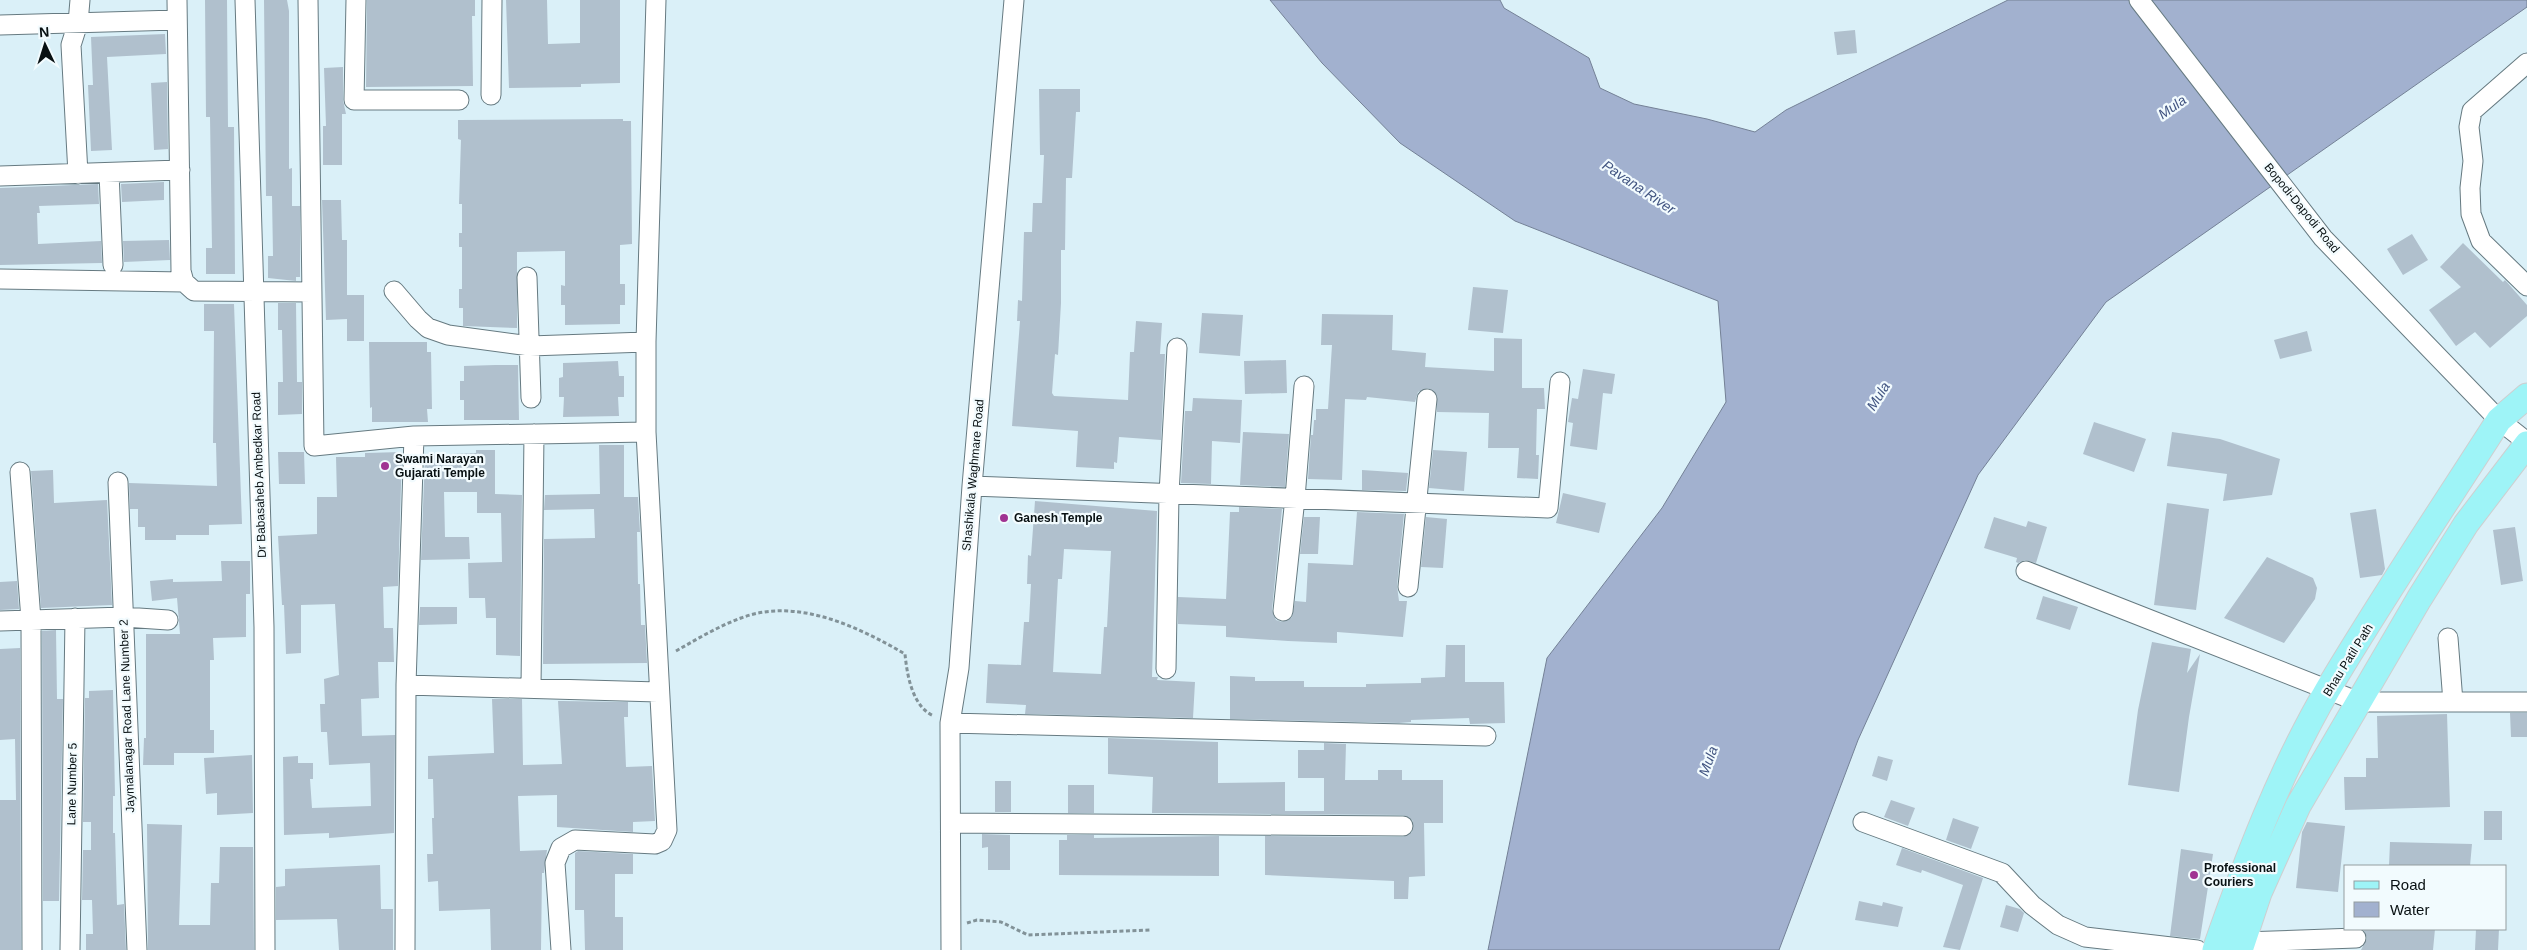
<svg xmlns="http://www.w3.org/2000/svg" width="2527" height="950" font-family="Helvetica,sans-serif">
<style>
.water{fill:#a2b1cf;stroke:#748196}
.building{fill:#b0c0cd;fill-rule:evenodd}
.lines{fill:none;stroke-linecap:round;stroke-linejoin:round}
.minor-casing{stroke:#667a81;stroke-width:21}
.major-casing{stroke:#cecfd0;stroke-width:27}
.path{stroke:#829298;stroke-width:3;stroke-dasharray:4 2.5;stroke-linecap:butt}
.minor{stroke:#fff;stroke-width:19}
.major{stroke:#9ef4f7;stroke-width:25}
.poi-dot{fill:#a03392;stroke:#f2fbfe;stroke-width:2}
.labels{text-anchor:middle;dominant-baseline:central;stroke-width:4.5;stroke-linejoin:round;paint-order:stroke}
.street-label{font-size:12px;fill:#081012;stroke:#f2fbfe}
.poi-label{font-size:12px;font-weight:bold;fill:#081012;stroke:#f2fbfe;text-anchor:start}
.water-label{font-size:14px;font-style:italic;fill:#415481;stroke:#f2fbfe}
</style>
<rect width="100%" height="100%" fill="#daf0f8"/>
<path class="water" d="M1270,0h230l4,8 85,50 11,30 34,16 73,15 48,13 31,-22 222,-110h519v7l-421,295 -128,173 -120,265 -79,210h-291l59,-292 115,-150 64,-106 -8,-101 -203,-80 -115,-78 -78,-80z"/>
<path class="building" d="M205,0h22l1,127h6l1,147h-29v-26h6l-2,-131h-4z
M264,0h23l2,11v158l3,-1v38h8v71h-4v4l-28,-3v-22h5l-1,-60h-6z
M367,0h108v16h-3l1,70 -107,1z
M506,0h41l1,44 32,-1v-43h40v83l-39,1v3l-72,1z
M1855,30l2,23 -20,2 -3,-23z
M165,34l1,20 -59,3 5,93 -21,1 -3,-66h5l-2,-48z
M343,67v33l3,14h-4v51h-19v-39h3l-2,-58z
M167,82l1,67 -14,1 -3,-67z
M1039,89h41v23h-4l-4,66h-6l-1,72h-4v53l-3,52 -3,-1 -3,39 2,3 74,4 2,-48h4l2,-31 26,2 -2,31h5l-4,86 -42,-3 -2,26 -3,-1v7l-38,-2 2,-36 -66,-5 8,-105h-3l1,-21 4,1 2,-69h8l1,-29h9l2,-48h-4z
M623,119v2h8l1,123 -12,1v39h5v21h-5v19l-55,1v-20h-4v-20l4,1v-35l-48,1v76l-54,-2v-18h-4v-19h3v-42h-3v-14h3v-29h-3l2,-64 -3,-1v-19z
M164,182v18l-42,2 -1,-18z
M98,184l1,20 -60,2 1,7h-3l1,31 63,-3 1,22 -102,2v-77z
M322,200h19l1,40h5v55h17v46h-17v-22l-21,1z
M2412,234l16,26 -25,15 -16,-26z
M169,240l1,20 -46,2 -1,-21z
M2463,243l40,39 2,-2 22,25v11l-37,32 -15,-16 -19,14 -27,-36 32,-23 -21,-20z
M1473,287l35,3 -5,43 -35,-3z
M278,303h18l1,79h5v32l-24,1v-33h5l-1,-52h-4z
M204,304h30l8,220 -33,1v10h-33v5h-31v-13h-7v-18h-8l-1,-26 88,3 -1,-43h-3l1,-112h-10z
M1202,313l41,2 -3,41 -41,-3z
M1322,314l71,1 -1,35 34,3 -1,14 69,4v-33l28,1v49h22l1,21h-8l-1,46h3l-1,24 -21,-1 2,-30h-31l1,-35 -52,-1v-17l-9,-7 -10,4 -3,10 -48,-5 -1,3 -21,-1 -3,81 -34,-1 3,-44h2l1,-15h2v-11h12l4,-64h-11z
M2307,331l5,20 -32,8 -6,-19z
M369,342h58v10h4l1,57h-5l1,13h-56v-15l-2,1z
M1286,360l1,33 -42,1 -1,-33z
M618,361l1,15h5v21h-6l1,19 -56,1 1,-20h-5v-19l4,-1v-14z
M495,365h23l1,55h-55v-20h-4v-19h4v-15z
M1583,369l32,5 -3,20 -9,-1 -6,57 -27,-4 3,-23 -5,-1 4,-24 6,1z
M1193,398l49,2 -2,43 -28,-2 -1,43 -30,-1 4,-72h7z
M2094,422l52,17 -12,33 -51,-18z
M1243,432l46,2 -4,53 -45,-2z
M2172,432l48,7 60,20 -8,36 -49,6 4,-27 -60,-8z
M599,445h25v52h14l2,35h-3l1,52h2l1,41h4l2,38 -104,1 1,-125 51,-1 -1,-29 -50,1 1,-15 55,-1z
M476,450h19v44l27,1 -2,161 -24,-1v-37h-10l-1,-20h-16l-1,-35 34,-1 -1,-49h-24v-21h-33l1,45h24l1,22 -49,1 4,-105 51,-2z
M1433,450l34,2 -3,39 -35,-3z
M278,452h26l1,32h-26z
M402,452l-4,134 -15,1 1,41h9l1,34h-16l1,36 -18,1 1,37 33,-1 -1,98 -65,5v-5l-45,2 -1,-78 15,-1v7h15v16h-3l2,29 59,-2 -1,-43 -41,2 -2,-33h-6l-1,-28h5l-1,-25 15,-4 -4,-71 -34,1v48l-15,1 -2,-49h-2l-4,-69 39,-2v-37h20l-1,-40h29v-4z
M53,470l1,33 53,-3 5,105 -71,3 -10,-137z
M1362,470l46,3 -2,18 -44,-1z
M1563,493l43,10 -7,30 -43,-10z
M1035,501l122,10 -5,166h6l-1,3 38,2 -2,36 -168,-4 1,-9 -40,-2 2,-39 33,1 3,-43h5l2,-38h-4l1,-29 3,1zM1064,549l47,2 -4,76h-3l-3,47 -48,-2 5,-93h4z
M2167,503l42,6 -13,101 -42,-5z
M1239,507l43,2 -10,101 4,10 6,2 10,-5 3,-16 11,1 2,-39 45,2 4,-53 47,2 -7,72 2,15h8l-4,36 -66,-5v11l-49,-2 -62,-4v-11l-48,-2v-27l48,2 4,-87h9z
M2376,509l9,60 -3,6 -22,3 -10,-65z
M1304,517h16l-2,37h-18z
M1426,517l21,2 -4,49 -22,-1z
M1994,517l32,10 2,-6 19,6 -11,36 -11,-3 -7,3 -2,-1 1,-4 -33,-10z
M2515,527l8,54 -22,4 -8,-55z
M2267,557l46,21 4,10 -2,11 -31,44 -60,-25z
M221,561h29v33h-4v43l-33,1 1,22h-4v70h4v23h-40v12h-31l1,-27h2v-104h34l-3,-36 -25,3 -2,-20 23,-2v3l49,-1z
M17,581l2,28 -19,1v-28z
M2043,596l35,11 -8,23 -34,-11z
M420,607h37v17l-38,1z
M56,630l1,69h6l-4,202h-16l-1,-270z
M2152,642l39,7 -4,24 13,-19 -11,63 -10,75 -51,-7 10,-75z
M1446,645h19v37h39l1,41 -35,1 -1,-6 -58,2v2l-12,1 -169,-4v-43l25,1v4h49v6h62v-3l55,-1v-5l24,-1z
M20,648l1,302h-21v-150h16l-1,-61 -15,1v-91z
M113,690l2,106h-2v37h2l2,72 7,-1 2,46h-40v-16h7l-1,-34h-10l1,-50h8v-28h-8l2,-124h4v-7z
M492,699h30l1,66 39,-1 -4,-63h5l65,1v15h-4l2,50 26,-1 3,55 -22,1v10l-76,-5v-32l-39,1 2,55 27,-1 -3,23h-2l-1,77h-50l-1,-41 -51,2 -1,-30 -10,1 -1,-28h6l-1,-36h2l-1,-39h-5v-23l66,-3z
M2510,713h17v24h-16z
M2447,714l3,93 -105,3 -1,-33h22v-19h12l-1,-42z
M1108,738l110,4v41l67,-1v29h39v-33h-26v-28h26v-7l22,1 -1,36h33v-10h24v10h41v43h-19l1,53 -16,1 -1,22h-14v-18l-129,-6v-39l138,1 9,-5 1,-11 -10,-6 -251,-2 1,-36 -45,-3z
M252,755l1,58 -36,2v-22l-11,1 -2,-36z
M1878,756l15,4 -6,21 -15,-5z
M995,781h16v31h-16z
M1068,785h26v28h-26z
M1891,800l24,8 -7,18 -24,-9z
M2484,811h18v29h-18z
M1953,818l26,9 -8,22 -25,-9z
M2307,822l38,4 -7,66 -42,-4 6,-56z
M147,824l35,1 -3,100h31l1,-42h8l1,-36h33l1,103h-106z
M982,834l28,1v35h-22v-23l-6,1z
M1067,835h27v3l125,-2v40l-160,-1v-35h8z
M2390,842l82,2 -2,22h-81z
M1902,848l81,30 -23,72 -17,-3 20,-62 -41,-15 -1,3 -25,-8z
M2181,849l32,5 -13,85 -30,-3z
M578,851l55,3v20h-18v43h8v33h-38l-1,-40h-9v-57z
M380,865l1,44h12v41h-54l-2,-31 -61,1v-33l9,-1v-17z
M1859,901l23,5 1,-4 20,5 -5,20 -43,-7z
M2006,905l14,4 4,4 -6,19 -18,-5z
M2363,929h72l-2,21h-72l6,-12z
M2476,929h23l-1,21h-23z"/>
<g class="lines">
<defs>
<path id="minor" d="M177,0l4,271 3,11 10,9 118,1
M245,0l19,627 1,323
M308,0l6,446 100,-10 232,-4
M356,0l-2,100h105
M2139,0l184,238 176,182 28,22
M0,25l177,-5
M2527,63l-55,48 -3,16 4,34 -3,27 1,26 10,27 46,45
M491,95l1,-95
M109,173l4,92
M78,174l-7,-129 7,-22 2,-23
M0,176l180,-6
M527,277l4,121
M0,279l184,3
M394,291l24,28 10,9 20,7 82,11 116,-4
M20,472l11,148 1,330
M118,482l19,468
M972,486l576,22 12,-126
M2026,571l333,131h168
M1408,587l19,-188
M1283,611l12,-113 9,-112
M0,621l124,-4 44,3
M2448,638l5,64
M1166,669l3,-175 8,-146
M406,685l252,7
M531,687l3,-253
M950,723l536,13
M1863,822l139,51 30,32 26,20 27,12 112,13
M951,823l452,3
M2243,942l113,-4
M70,950l5,-332
M405,950l1,-265 8,-249
M561,950l-6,-87 6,-15 14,-8 80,4 7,-3 5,-11 -21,-398v-90l10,-342
M951,950l-1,-227 9,-55 13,-182 42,-486"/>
<path id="major" d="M2215,950c31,-89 65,-179 113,-261 54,-91 114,-180 171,-269l28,-24
M2240,950l19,-57 39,-87 121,-207 47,-75 61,-80"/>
</defs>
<use href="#minor" class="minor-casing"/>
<use href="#major" class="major-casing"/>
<path class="path" d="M676,651c21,-12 43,-25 65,-33 55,-21 116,8 164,36 2,20 7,53 29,62
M967,923l10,-3 24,2 27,13 122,-5"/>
<use href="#minor" class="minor"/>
<use href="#major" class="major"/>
</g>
<g class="poi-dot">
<circle cx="385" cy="466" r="5"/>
<circle cx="1004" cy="518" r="5"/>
<circle cx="2194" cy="875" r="5"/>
</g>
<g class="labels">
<g class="street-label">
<text transform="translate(2302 208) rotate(51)">Bopodi-Dapodi Road</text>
<text transform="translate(259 475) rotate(-92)">Dr Babasaheb Ambedkar Road</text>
<text transform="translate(973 475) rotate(-85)">Shashikala Waghmare Road</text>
<text transform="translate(2348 660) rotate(-58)">Bhau Patil Path</text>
<text transform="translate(127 716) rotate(-92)">Jaymalanagar Road Lane Number 2</text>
<text transform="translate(72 784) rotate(-89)">Lane Number 5</text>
</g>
<g class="poi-label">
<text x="395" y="459">Swami Narayan<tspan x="395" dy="14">Gujarati Temple</tspan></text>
<text x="1014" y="518">Ganesh Temple</text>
<text x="2204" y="868">Professional<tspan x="2204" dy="14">Couriers</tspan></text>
</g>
<g class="water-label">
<text transform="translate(2172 107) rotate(-35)">Mula</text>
<text transform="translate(1639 187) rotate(34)">Pavana River</text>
<text transform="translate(1878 396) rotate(-58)">Mula</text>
<text transform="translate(1708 761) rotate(-70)">Mula</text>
</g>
</g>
<rect x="2344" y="865" width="162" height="65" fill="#f2fbfe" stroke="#949da0"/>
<rect x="2354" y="881" width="25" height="8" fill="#9ef4f7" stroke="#949da0"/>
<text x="2390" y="890" font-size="15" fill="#081012">Road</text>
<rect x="2354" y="902" width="25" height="15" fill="#a2b1cf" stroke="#949da0"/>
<text x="2390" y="915" font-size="15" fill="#081012">Water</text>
<g transform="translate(45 45) rotate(356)" stroke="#f2fbfe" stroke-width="4" paint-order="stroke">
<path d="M0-4L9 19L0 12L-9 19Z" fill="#081012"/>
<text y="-8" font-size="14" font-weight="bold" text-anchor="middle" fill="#081012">N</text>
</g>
</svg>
